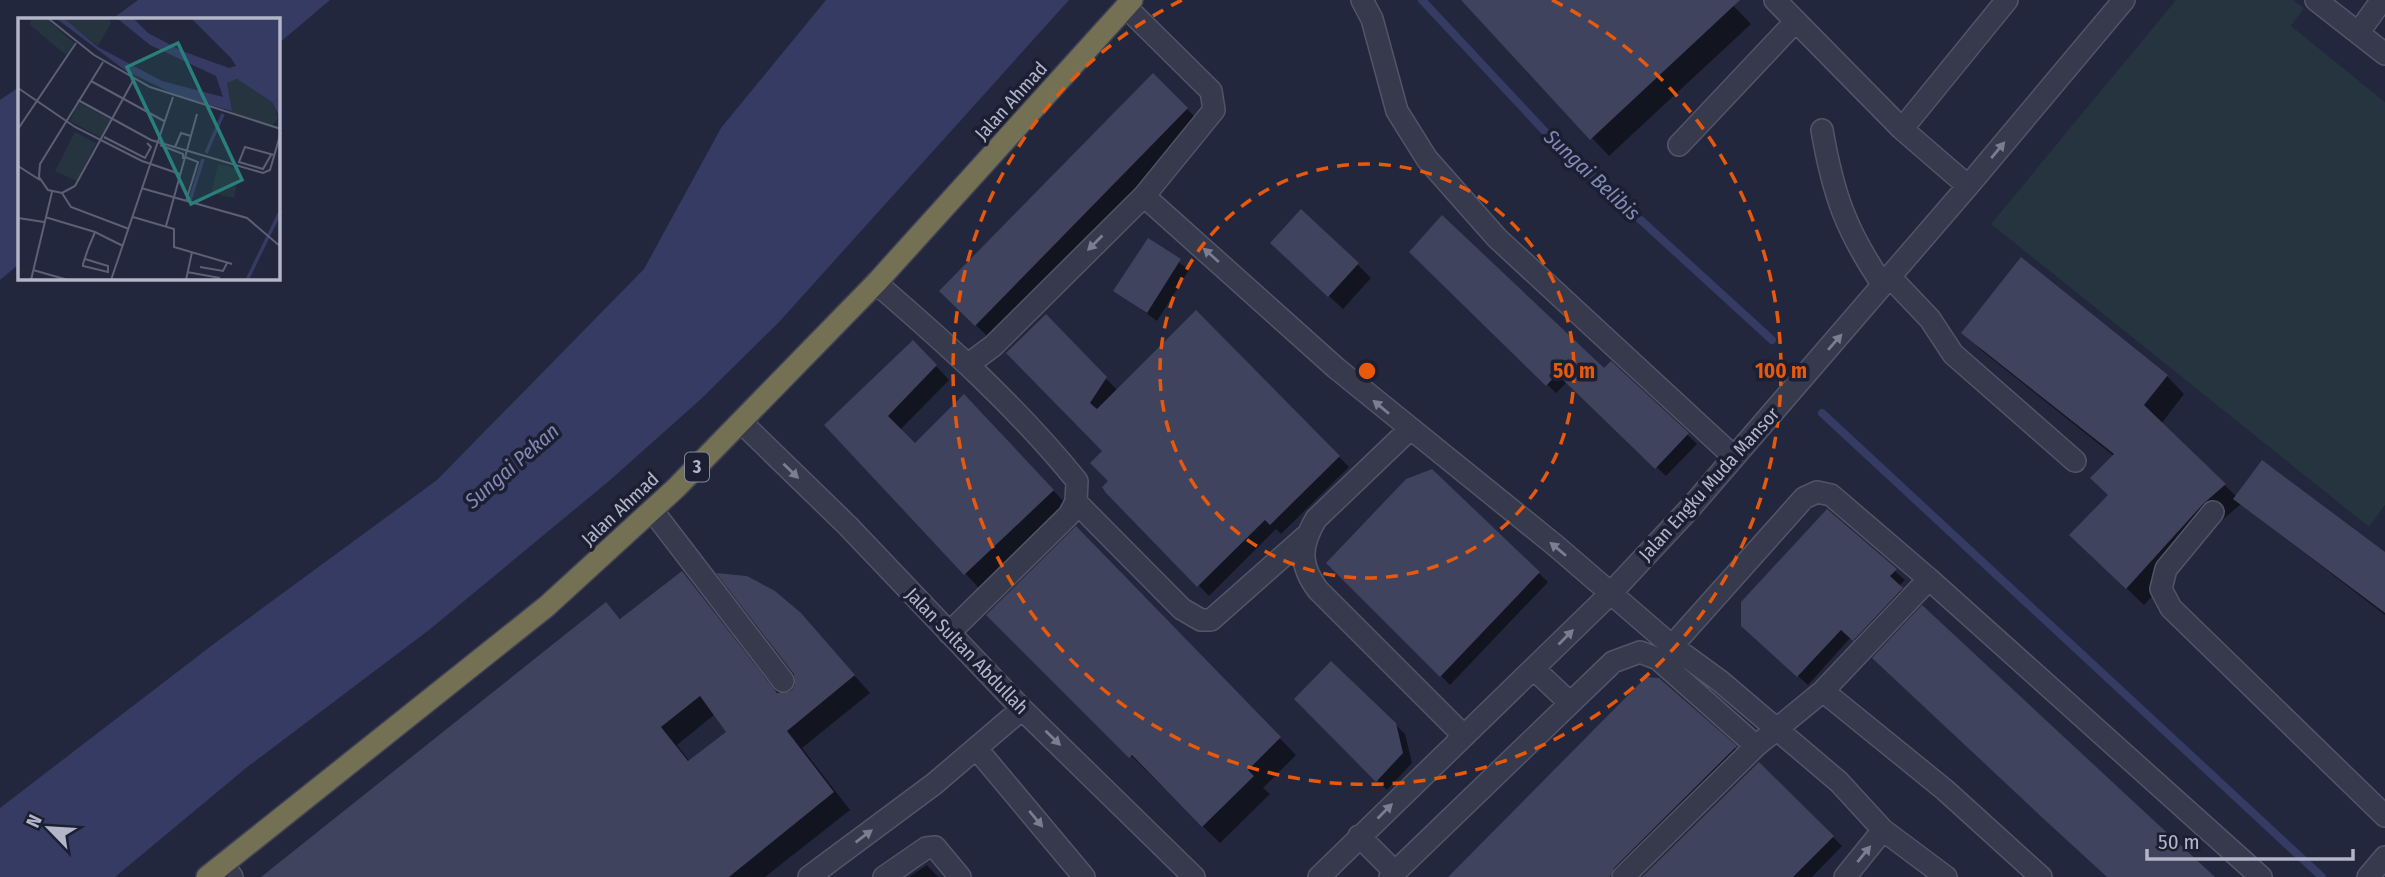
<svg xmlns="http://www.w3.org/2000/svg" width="2385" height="877" font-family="'Fira Sans Condensed',sans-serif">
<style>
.green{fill:#25343e}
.water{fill:#353b62}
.shadow{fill:#0007;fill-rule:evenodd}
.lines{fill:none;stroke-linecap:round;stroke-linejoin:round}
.stream{stroke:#353b62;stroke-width:8}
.building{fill:#3f435d;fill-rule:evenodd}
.minor-casing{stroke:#525568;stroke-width:24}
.highway-casing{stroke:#3f4255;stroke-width:24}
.minor{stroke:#373a4d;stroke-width:21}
.highway{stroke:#737054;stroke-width:21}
.oneway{fill:#7b7e91}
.ring{fill:none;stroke:#e8590c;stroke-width:3.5;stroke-dasharray:12 9}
.labels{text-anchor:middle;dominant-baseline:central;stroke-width:7;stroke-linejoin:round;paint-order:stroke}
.shield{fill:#1c1f32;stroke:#86889c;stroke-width:2}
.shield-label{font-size:18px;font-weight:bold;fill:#b3b5c9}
.street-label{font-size:19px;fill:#b3b5c9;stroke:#1c1f32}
.water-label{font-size:21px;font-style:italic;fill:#8189b5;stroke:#1c1f32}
.inset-river{fill:none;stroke:#353b62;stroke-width:3.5}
.inset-road{fill:none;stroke:#5d6075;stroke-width:2}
.view{fill:#287f7c;fill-opacity:0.15;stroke:#287f7c;stroke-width:3.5}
.inset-edge{fill:none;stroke:#b3b5c9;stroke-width:3.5}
.centre{fill:#e8590c;stroke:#1c1f32;stroke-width:3.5}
.ring-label{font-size:21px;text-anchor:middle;font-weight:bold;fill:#e8590c;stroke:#1c1f32;stroke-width:7;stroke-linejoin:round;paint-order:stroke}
</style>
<rect width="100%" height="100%" fill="#23273d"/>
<path class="green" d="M2176,0h117l11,8 -13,18 94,76v403l-16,22 -378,-303z"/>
<path class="water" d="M138,0h192l-52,44v-25h-166z
M826,0h243l-289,321 -79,78 -92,82 -180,149 -183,138 -131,109h-115v-69l215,-165 222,-163 207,-211 77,-141z
M19,87v177l-19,16v-180z"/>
<path class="shadow" d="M1463,0h265l23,24 -142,132z
M1153,75l52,52 -211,216 -52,-52z
M1149,240l40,30 -32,51 -41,-30z
M1411,252l193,118 7,-7 86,81 -31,32 -99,-94 -11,11z
M1286,257l72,8 13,13 -28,31z
M1196,313l153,154 -68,67 -5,-5 -67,67 -102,-104 4,-11 -7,-30 -58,-134 72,74z
M1964,332l203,44 17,18 -23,30 76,73 148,58v60l-144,-111 -20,17 -77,84 -54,-52 20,-58 4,-39 -133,-106z
M927,356l22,24 -49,50 15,15 63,-35 89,95 -88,83 -153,-163z
M1431,471l117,111 -98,103 -121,-122z
M1827,512l78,68 -6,6 12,12 -48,50 -12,-11 -43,48 -56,-50z
M1076,529l220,226 -33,33 7,6 -50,49 -232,-228z
M682,574l98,120 12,-1 25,-60 53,60 -68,55 48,62 -85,67h-501l342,-273 16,16zM715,714l14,18 -39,30 -13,-17z
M1331,663l74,71 7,29 -25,27 -90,-91z
M1659,679l86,78 -128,120h-165z
M1759,764l83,82 -30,31h-168z
M927,865l11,12h-29z"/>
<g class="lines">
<path class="stream" d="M1422,0l129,138 221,202
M1822,413l500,464"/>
</g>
<path class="building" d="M1461,0h279l-150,140z
M1153,73l35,35 -213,218 -36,-35z
M1301,209l58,54 -31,34 -58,-54z
M1442,215l162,153 7,-7 78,72 -34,36 -98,-95 -11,12 -137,-134z
M1148,238l33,21 -34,54 -34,-22z
M2021,257l147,118 -24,30 82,79 -23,20 -77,85 -57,-54 39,-40 -18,-17 24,-24 -153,-121z
M1196,310l144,146 -70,69 -5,-5 -68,67 -91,-94 -4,-6 6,-6 -18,-18 12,-12 -96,-98 40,-39 61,63 -17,26 7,6z
M913,340l24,25 -49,51 27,27 49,-49 90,96 -90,85 -140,-150z
M2262,460l123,92v61l-152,-114z
M1432,469l108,103 -100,105 -114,-114 80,-84z
M1827,509l70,60 -7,7 13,12 -50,53 -12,-11 -44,47 -56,-51v-24z
M1076,526l205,211 -33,33 6,6 -52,51 -70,-72 -3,3 -143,-143z
M682,571l95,122 14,-2 4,-6 -1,-11 -78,-101 31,3 28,15 26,22 54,62 -68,56 47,61 -105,85h-468l345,-275 14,17zM700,696l26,36 -38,29 -27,-34z
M1922,605l213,198 80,74h-108l-60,-55 -175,-164z
M1331,661l65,62 7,30 -27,29 -82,-83z
M1646,677l13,1 78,68 -123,122 -4,9h-162z
M1759,762l75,74 -41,41h-151z"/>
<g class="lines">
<defs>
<path id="minor" d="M1362,0l10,19 25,92 30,48 70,79 237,219
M1775,0l127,129 66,57
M2316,0l69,54
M2358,33l24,-33
M1902,129l105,-129
M1822,130c11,64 24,101 61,155
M1679,145l116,-123
M1144,196l192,172 220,178 116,100 48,35 119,101 44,48 63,47
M1890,277l40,42 23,35 122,107
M876,283c72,62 141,124 201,198l-1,21 -7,13 -120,118
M970,363l23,-17 151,-150 70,-86 -3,-19 -85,-84
M742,423l106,103 174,183 172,168
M1409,430l-93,89c-16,27 -17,46 2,71l144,144
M1076,502l106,107 19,11h10l95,-84
M652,510l131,171
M2213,512l-47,57 -5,20 10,19 214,208
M1672,646l132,-148 13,-6 14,3 98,84 332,298
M1534,669l36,34
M1823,691l106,-112
M976,748l108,129
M1359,836l36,36
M223,865l9,12
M809,877l125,-93 88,-75
M884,877l42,-29 9,-1 25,30
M1319,877l291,-283 82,-88 276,-320 156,-186
M1390,877l223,-215 27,-10 18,7 98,87
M1623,877l133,-131 67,-55 122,99 96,87
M1845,877l38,-47
M2368,877l17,-20"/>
<path id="highway" d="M207,877l340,-271 129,-118 200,-205 256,-283"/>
</defs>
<use href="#minor" class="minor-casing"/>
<use href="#highway" class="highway-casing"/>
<use href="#minor" class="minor"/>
<use href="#highway" class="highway"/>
</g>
<defs><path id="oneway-solid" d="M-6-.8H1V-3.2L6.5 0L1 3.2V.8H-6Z" transform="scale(1.75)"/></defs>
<g class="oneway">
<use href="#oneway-solid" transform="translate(1998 150) rotate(-50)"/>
<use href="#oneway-solid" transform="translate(1095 243) rotate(135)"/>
<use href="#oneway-solid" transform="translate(1211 255) rotate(-138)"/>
<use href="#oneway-solid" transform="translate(1835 342) rotate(-49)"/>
<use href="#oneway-solid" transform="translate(1381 407) rotate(-140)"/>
<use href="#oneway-solid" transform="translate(791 471) rotate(44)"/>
<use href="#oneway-solid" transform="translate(1558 549) rotate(-140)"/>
<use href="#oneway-solid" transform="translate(1566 637) rotate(-45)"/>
<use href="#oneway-solid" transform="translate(1053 738) rotate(44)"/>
<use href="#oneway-solid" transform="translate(1385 811) rotate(-45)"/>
<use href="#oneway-solid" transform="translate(1036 819) rotate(50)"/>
<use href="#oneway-solid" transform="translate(864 836) rotate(-37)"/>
<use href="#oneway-solid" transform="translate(1864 854) rotate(-51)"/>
</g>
<g class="ring">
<circle cx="1367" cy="371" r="207"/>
<path d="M1552 0A414 414 0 1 1 1182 0"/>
</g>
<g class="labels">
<rect class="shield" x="685" y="452.5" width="24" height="29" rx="5"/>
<g class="shield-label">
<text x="697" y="467">3</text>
</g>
<g class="street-label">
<text transform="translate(1011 101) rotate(-48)">Jalan Ahmad</text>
<text transform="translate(1709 484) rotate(-48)">Jalan Engku Muda Mansor</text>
<text transform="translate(620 509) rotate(-43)">Jalan Ahmad</text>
<text transform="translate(967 651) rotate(46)">Jalan Sultan Abdullah</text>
</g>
<g class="water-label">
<text transform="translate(1592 175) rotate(43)">Sungai Belibis</text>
<text transform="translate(512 466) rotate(-41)">Sungai Pekan</text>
</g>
</g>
<g transform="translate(18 18)">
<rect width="262" height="262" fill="#23273d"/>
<path d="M13,1h16l27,24 -8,12 -36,-30zM47,1h44l2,4 -13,23zM212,61l12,1 30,22 6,16 -6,8 -41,-12 -4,-31zM60,84l33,18 -9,18 -32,-17zM57,114l21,11 -19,38 -22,-10zM200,146l22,5 -6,29 -23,-5z" fill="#25343e"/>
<path d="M39,1h8l33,28 64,34 61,16 -7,-21 -66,-31 -32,-26h16l14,14 34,18 47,17 7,-2 -5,-8 -39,-39h88v99l-8,-16 -35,-23 -10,4 5,28 -52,-14 -54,-26z" fill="#353b62"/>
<path class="inset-river" d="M188,135l17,-39M172,182l13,-41M229,262l34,-70"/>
<path class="inset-road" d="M31,1l45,36 56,32 131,42M85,44l-63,102 -1,13 9,13 14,3 13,-7 59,-107M73,63l73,40M0,70l57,39 67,34 38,13M60,82l73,40 112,33 7,-3 11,-38M0,111l58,-86M86,119l41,21 6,-11 -4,-4M142,127l23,9v5M157,129l6,-14 10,3M253,137l-8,14 -24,-7 6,-15 29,8M167,139l13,5 -12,39M0,148l22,14M123,170l106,30 34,29M44,175l9,14 58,22M27,199l50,15 28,14M115,199l41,12v18l58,17M0,200l26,4M148,208l31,-112M67,241l23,7v6l-25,-6v-2l5,-15 7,-17M182,249l23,4 4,-8M15,252l35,10M169,254l33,6M13,262l21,-88M93,262l62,-183M168,262l6,-28"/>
<path class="view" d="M160,25l64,137 -51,24 -64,-137z"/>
<rect width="262" height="262" class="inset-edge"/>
</g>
<circle cx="1367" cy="371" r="10" class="centre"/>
<g class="ring-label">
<text x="1574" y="378">50 m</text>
<text x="1781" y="378">100 m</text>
</g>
<g transform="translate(49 828) rotate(295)" stroke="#1c1f32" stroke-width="5" paint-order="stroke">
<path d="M0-5L12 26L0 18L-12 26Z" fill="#b3b5c9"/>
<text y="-10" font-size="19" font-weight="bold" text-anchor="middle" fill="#b3b5c9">N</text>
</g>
<path d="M2147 849v10h206v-10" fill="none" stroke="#b3b5c9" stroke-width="3.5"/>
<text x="2158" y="849" font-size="21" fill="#b3b5c9" stroke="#1c1f32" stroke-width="5" paint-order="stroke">50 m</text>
</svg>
